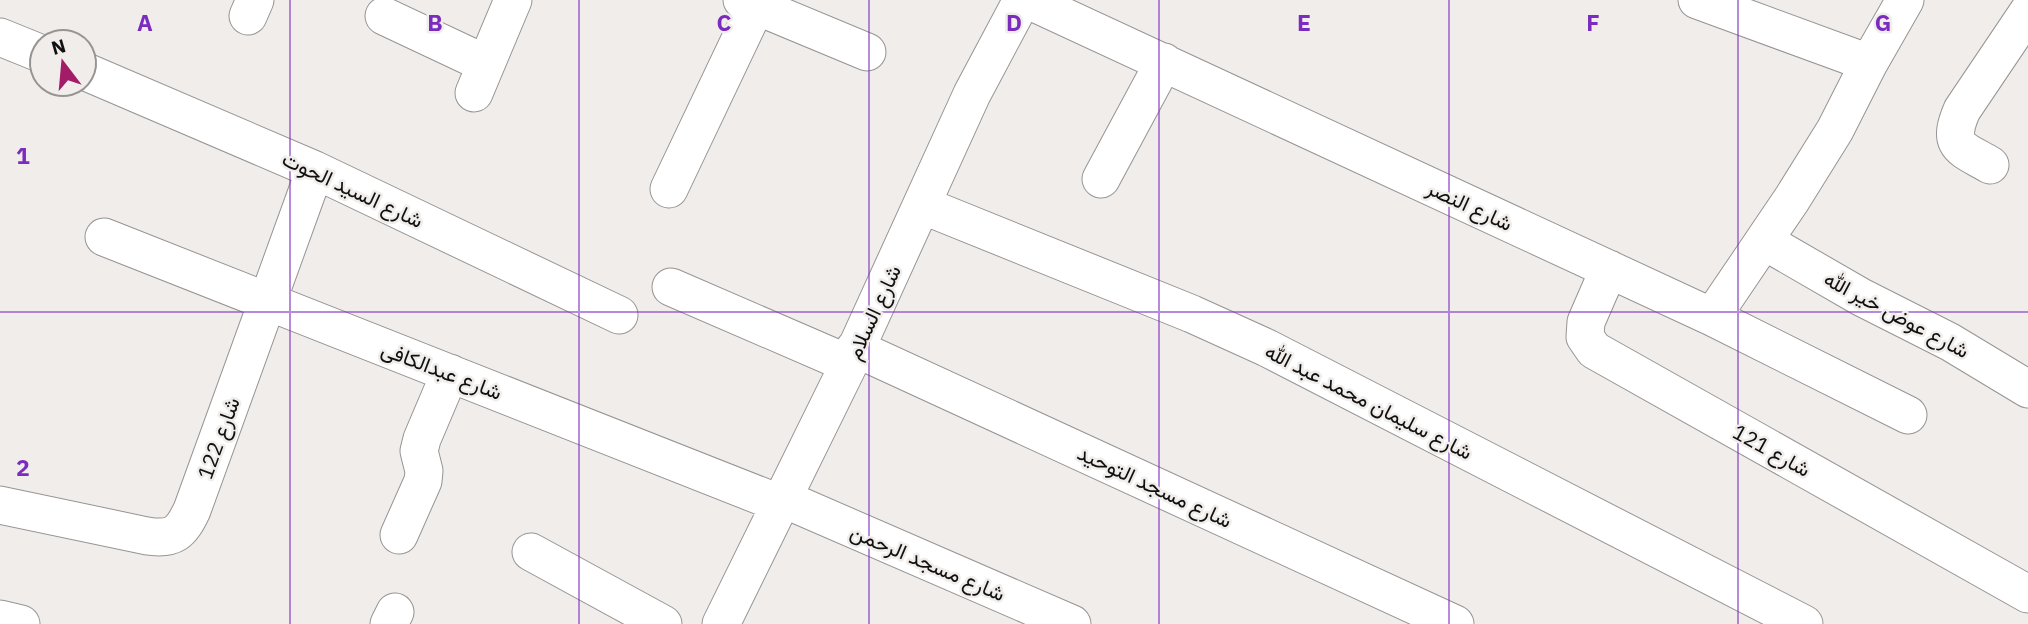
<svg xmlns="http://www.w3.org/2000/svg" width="2028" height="624" font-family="'IBM Plex Sans',Vazirmatn,sans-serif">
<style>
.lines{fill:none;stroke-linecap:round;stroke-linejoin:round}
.minor-casing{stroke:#979493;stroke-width:39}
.minor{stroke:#fff;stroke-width:37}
.grid{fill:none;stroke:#7b2cbf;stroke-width:2;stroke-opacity:0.55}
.labels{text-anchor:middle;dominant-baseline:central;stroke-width:5;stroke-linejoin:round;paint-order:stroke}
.street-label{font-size:21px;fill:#111010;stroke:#f0edeb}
.grid-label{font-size:23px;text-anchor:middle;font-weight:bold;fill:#7b2cbf;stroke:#f0edeb;stroke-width:5;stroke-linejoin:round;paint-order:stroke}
</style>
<rect width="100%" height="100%" fill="#f0edeb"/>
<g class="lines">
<defs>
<path id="minor" d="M742,0l125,52
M1028,0l684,317 196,98
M1697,0l172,63
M248,16l7,-16
M384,16l102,48
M0,37l42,17
M84,71l231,99 304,145
M474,93l39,-93
M1990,165c-29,-17 -44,-18 -28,-55l66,-98
M1101,179l63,-117
M669,189l87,-183
M922,205l270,109 75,34 537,276
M104,237l677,267
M1764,241l97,56 89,45 78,47
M1609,269l-23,53 -1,15 9,13 434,244
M671,287l178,77
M1712,317l80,-118 43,-69 34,-67 36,-63
M855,348l600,276
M784,499l288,125
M0,505l147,31c27,4 34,-3 45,-26l123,-340
M399,535l24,-54 1,-10 -5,-20 3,-12 28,-66
M531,552l132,72
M0,619l21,5
M389,624l6,-12
M721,624l128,-260 123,-270 50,-94"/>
</defs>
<use href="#minor" class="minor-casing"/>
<use href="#minor" class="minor"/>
</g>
<path class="grid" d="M290,0v624M579,0v624M869,0v624M1159,0v624M1449,0v624M1738,0v624M0,312h2028"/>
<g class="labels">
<g class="street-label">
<text transform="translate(353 189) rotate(25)">شارع السيد الحوت</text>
<text transform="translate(1470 205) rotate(25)">شارع النصر</text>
<text transform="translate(873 312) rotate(-65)">شارع السلام</text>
<text transform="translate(1897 314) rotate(28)">شارع عوض خير الله</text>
<text transform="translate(442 370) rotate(21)">شارع عبدالكافى</text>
<text transform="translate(1369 401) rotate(27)">شارع سليمان محمد عبد الله</text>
<text transform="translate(218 438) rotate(-70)">شارع 122</text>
<text transform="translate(1772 450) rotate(29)">شارع 121</text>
<text transform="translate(1155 486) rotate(25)">شارع مسجد التوحيد</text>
<text transform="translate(928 562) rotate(23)">شارع مسجد الرحمن</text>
</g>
</g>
<g class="grid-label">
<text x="145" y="31">A</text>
<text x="435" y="31">B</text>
<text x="724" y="31">C</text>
<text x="1014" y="31">D</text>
<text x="1304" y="31">E</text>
<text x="1593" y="31">F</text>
<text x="1883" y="31">G</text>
<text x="23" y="164">1</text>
<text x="23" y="476">2</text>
</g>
<g transform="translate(63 63) rotate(344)"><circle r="33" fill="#f0edeb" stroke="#979593" stroke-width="2"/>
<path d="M0-5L12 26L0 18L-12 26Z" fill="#a31c68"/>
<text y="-10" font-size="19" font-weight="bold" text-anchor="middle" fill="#111010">N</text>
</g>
</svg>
